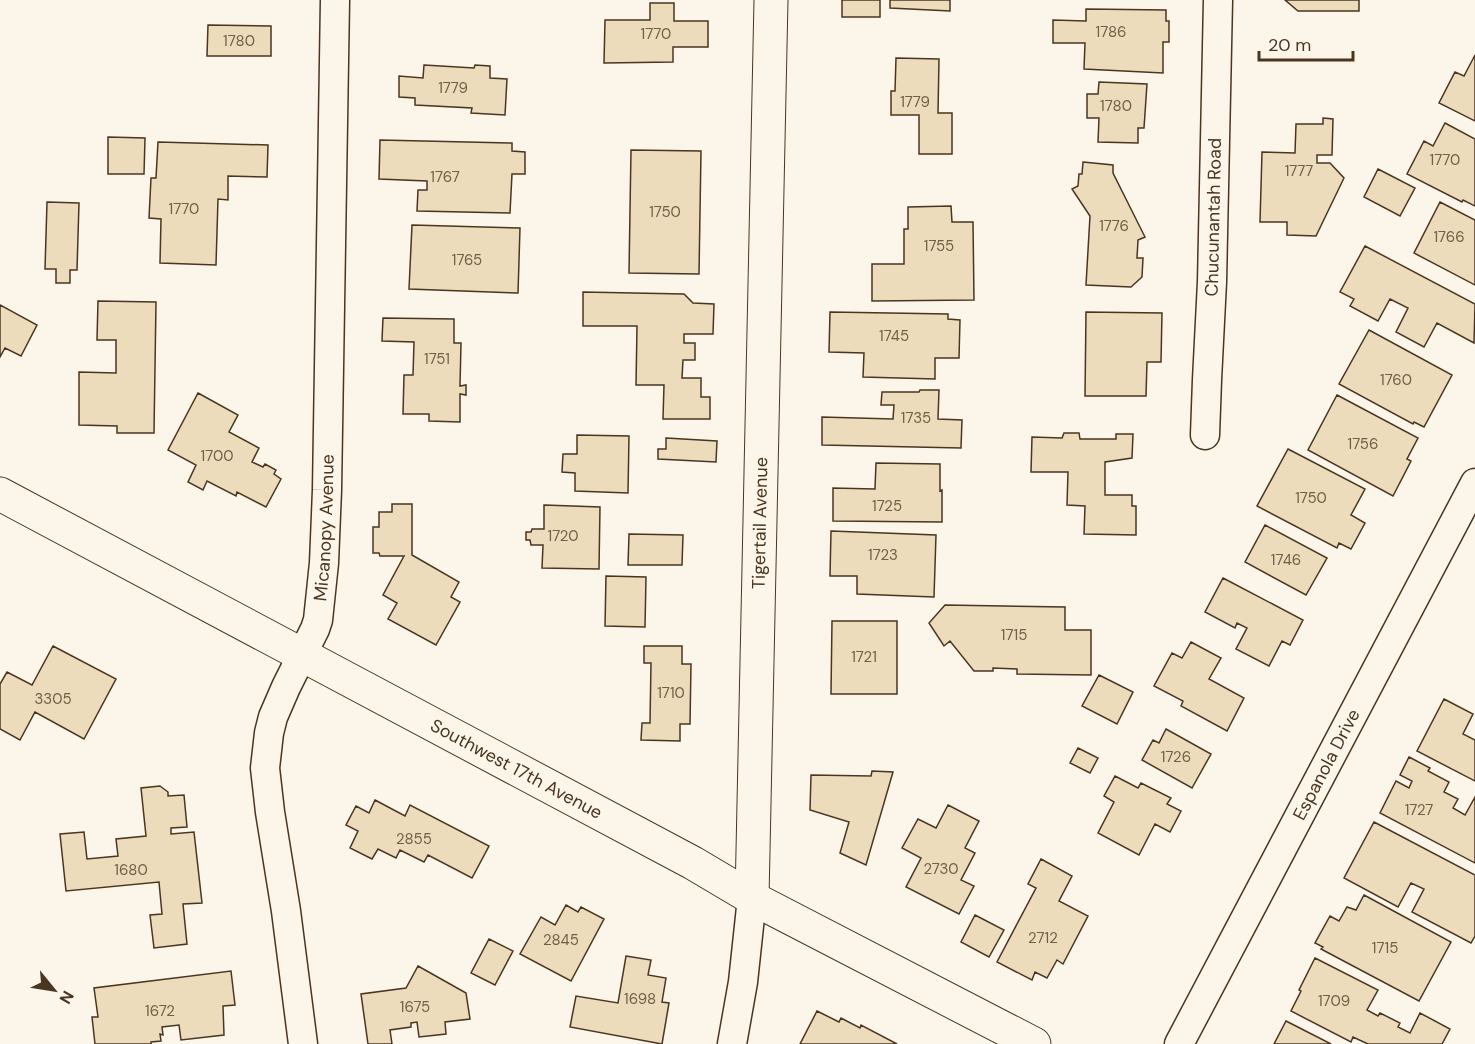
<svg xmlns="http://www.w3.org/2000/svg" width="1475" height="1044" font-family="'DM Sans',sans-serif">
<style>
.building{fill:#ecdcbc;stroke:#4a3520;stroke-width:1.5}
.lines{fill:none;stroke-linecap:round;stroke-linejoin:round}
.street-casing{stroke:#4a3520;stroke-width:31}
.secondary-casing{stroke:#4a3520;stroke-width:35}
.street{stroke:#fbf6e9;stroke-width:28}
.secondary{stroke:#fbf6e9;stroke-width:33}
.labels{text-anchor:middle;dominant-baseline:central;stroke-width:4.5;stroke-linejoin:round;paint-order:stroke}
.number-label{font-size:15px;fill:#725f47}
.street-label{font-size:18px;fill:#4a3520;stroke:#fbf6e9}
</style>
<rect width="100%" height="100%" fill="#fbf6e9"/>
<path class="building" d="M842,0h38v17h-38z
M890,0h60v11l-60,-3z
M1285,0h74v11h-61z
M650,3h24v18h34v26h-35v15l-69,1 1,-43h45z
M1086,9l80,1v11h3v21h-6v31l-79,-4 1,-26h-32v-23l33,1z
M208,25l63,1v30h-64z
M1475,55v66l-36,-18 16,-31 9,4z
M896,58l43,1 -1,54h14v41h-33v-39h-28v-24h4z
M424,65l50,3 1,-3 15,1v12l17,1 -2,36 -34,-2 1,-5 -57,-3v-7l-16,-1v-21l24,2z
M1099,82l48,2 -3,44h-6v15l-40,-1 1,-24h-12v-24h11z
M1323,118l10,1 -1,36h-15v8h13l14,15 -28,58 -29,-1v-13h-27l2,-70 33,1 1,-29h27z
M1445,123l30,16v67l-12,-6 -1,2 -55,-28 17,-33 9,5z
M108,137l37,1 -1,36h-36z
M380,140l132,3v8l13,1v22h-13l-2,39 -93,-2 1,-21h9v-9l-48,-2z
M158,142l110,3 -1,32 -39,-1v24l-10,-1 -2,66 -56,-2 1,-44 -12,-1 2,-40h5z
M631,150l70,1 -2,123 -70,-1z
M1083,162l30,3v8l32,64 -7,3 -1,18h6l-1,19 -11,10 -45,-2 4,-69 -18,-27 6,-3 1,-12h3z
M1378,169l37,19 -15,28 -36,-19z
M47,202l32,1 -2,67h-7v13h-14v-14h-11z
M1440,202l35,18v65l-61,-32z
M951,206l1,16h21l1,78 -102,1v-37h32v-35h4v-22z
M412,225l108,3 -2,65 -109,-4z
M1365,246l110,58 -1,39 -37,-20 -13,24 -28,-15 12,-24 -18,-9 -12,22 -28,-15 4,-7 -14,-7z
M583,292l101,2 9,9 21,1 -1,30h-29v9h11v17h-12l-1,18h19v19h9v22h-47l1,-34h-28l1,-59h-54z
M98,301l58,1 -2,131h-37v-7l-38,-1v-53l37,1v-33h-19z
M0,305l37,20 -16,31 -16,-8 -5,9z
M830,312l118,2v5l12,1 -1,38h-24v21l-72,-2 1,-24 -35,-1z
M1086,312l76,1 -1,49h-14l-1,34h-61z
M383,318l71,1v24h7l-1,43 6,-1v10l-6,-1v28l-31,-1v-7h-26l1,-39h9l1,-33 -32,-1z
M1369,330l83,45 -28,52 -10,-5 -1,2 -74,-40z
M920,390h19l-1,29 24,1 -1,28 -139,-3v-28l71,2 1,-14h-13l1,-13h37z
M198,393l40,22 -9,17 30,16 -7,14 11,5 2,-3 11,6 -2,4 7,5 -15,28 -29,-15 -1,4 -29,-15 -4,9 -15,-8 8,-17 -28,-15z
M1337,395l81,43 -11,21 4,2 -18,35 -85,-46z
M1064,433h15l1,6h36v-5h17l-1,24 -27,4v33h27v11h4v29l-52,-1 1,-28 -18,-1 1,-33h-37l1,-35 30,1z
M577,435l52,1 -1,57 -53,-2v-18l-13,-1 1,-18h14z
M666,438l51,3 -1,21 -58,-3v-10h8z
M1288,449l77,40 -14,26 14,8 -14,26 -12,-6 -2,5 -80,-42z
M876,463l64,1v27l2,-1v32l-109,-1v-33l42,1z
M392,504h20v51l47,27 -8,15 9,5 -24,43 -48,-26 9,-16 -14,-8 21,-39h-24l-1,-3h-6v-26h6v-15h13z
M544,505l56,2 -1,62 -57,-1 1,-23h-12l-1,-5h-4v-8h5l1,-3h12z
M1265,525l62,33 -21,37 -61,-33z
M831,531l105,4 -2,62 -77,-3v-18h-27z
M629,534l54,1 -1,30h-54z
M606,576l40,1 -1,50 -40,-1z
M1223,578l80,42 -13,25 -8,-4 -13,25 -33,-17 11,-21 -10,-5 -2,5 -30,-16z
M945,605l120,2v23h26v45l-74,-1v-5l-24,-1v3h-19l-24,-30 -6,5 -15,-23z
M832,621h65v73h-66z
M1191,642l30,16 -12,21 35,19 -17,33 -46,-25 2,-5 -29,-15 18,-33 10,5z
M53,646l63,33 -32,60 -49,-27 -15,28 -20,-11v-45l7,-12 25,13z
M644,646h38v18h9l-1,60h-10v17l-39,-1 1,-17h8l1,-60h-7z
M1099,675l34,17 -16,32 -35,-18z
M1444,699l29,15 -10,20 12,6v41l-58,-30z
M1166,729l45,25 -19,34 -50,-28 11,-20 6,3z
M1078,748l20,10 -8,15 -20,-10z
M1409,757l21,11 -2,3 21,11 -5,10 14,7 -5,9 12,7 10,-18v66l-95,-50 16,-32 13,7 3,-7 -12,-6z
M872,771l21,1 -27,93 -26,-12 9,-31 -39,-12 1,-35 60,1z
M1115,776l23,12 3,-5 30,15 -4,6 14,7 -11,21 -15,-8 -16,31 -41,-22 16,-31 -10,-6z
M160,786l8,6v4l16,-1 3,32 -16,1v6l23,-2 8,71 -19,1 4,40 -33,4 -4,-33 12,-1 -3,-32 -93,9 -6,-57 24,-2 3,27 31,-3 -2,-17 30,-3 -5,-48z
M375,800l30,16 5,-11 79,41 -17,32 -44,-23 -4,7 -24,-12 -4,8 -18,-9 -6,10 -22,-11 8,-17 -12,-6 10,-19 13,7z
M948,805l31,16 -14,27 10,5 -14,27 13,6 -15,28 -53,-27 15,-29 -19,-10 16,-29 18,9z
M1374,822l101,53v61l-4,7 -59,-31 12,-23 -13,-6 -13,24 -54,-29z
M1041,859l31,17 -13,25 29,15 -25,48 -6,-4 -10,18 -12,-6 -3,8 -35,-18 39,-74 -8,-4z
M1364,895l87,47 -32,59 -98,-52 2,-2 -8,-4 15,-27 9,5 8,-14 9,3z
M566,905l12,7 3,-5 23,12 -33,62 -51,-27 21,-37 14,8z
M975,915l29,15 -15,27 -28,-15z
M489,939l24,12 -18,34 -24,-12z
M626,956l25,4 -3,15 18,3 -4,24 7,1 -7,41 -92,-17 6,-31 42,7z
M1315,958l63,32 -11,20 11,6 2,-3 20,10 -2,4 12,6 10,-20 30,16 -8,15h-74l-15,-7 -2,5 -60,-31 10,-20 -2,-1z
M418,966l48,27 4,26 -25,3 1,12 -27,3 -2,-15 -6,1v4l-21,3 2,14h-24l-7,-50 45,-6z
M231,971l4,34 -12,1 1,29 -43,5 -2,-15 -17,2 1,8 -3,-1 1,7 -10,1v2h-56l-3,-27h6l-4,-29z
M817,1011l22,11 2,-4 19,10 1,-3 36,19h-97z
M1286,1021l45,23h-57z"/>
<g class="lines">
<defs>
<g id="street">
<path id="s1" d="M1205,435l2,-55 5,-98 6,-282"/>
<path id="s2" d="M303,1044l-17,-133 -16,-99 -5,-44 4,-35 4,-16 13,-30 29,-58 3,-9 6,-57 3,-73 8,-490"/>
<path d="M732,1044l11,-62 9,-84"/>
<path id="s3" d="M1179,1044l296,-561"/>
</g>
<g id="secondary">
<path id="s4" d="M0,494l693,369 59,35 282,146"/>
<path id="s5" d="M752,898l19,-898"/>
</g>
</defs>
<use href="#street" class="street-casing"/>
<use href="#secondary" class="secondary-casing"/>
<use href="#street" class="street"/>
<use href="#secondary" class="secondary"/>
</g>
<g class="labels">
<g class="number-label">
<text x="1111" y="32">1786</text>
<text x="656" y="34">1770</text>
<text x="239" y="41">1780</text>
<text x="453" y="88">1779</text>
<text x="915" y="102">1779</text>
<text x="1116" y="106">1780</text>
<text x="1445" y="160">1770</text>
<text x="1299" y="171">1777</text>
<text x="445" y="177">1767</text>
<text x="184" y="209">1770</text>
<text x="665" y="212">1750</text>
<text x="1114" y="226">1776</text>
<text x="1449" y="237">1766</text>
<text x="939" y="246">1755</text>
<text x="467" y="260">1765</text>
<text x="894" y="336">1745</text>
<text x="437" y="359">1751</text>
<text x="1396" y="380">1760</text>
<text x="916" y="418">1735</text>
<text x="1363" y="444">1756</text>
<text x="217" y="456">1700</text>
<text x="1311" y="498">1750</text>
<text x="887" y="506">1725</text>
<text x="563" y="536">1720</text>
<text x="883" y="555">1723</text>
<text x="1286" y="560">1746</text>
<text x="1014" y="635">1715</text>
<text x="864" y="657">1721</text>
<text x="671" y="693">1710</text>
<text x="53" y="699">3305</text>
<text x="1176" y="757">1726</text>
<text x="1419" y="810">1727</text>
<text x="414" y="839">2855</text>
<text x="941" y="869">2730</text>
<text x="131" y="870">1680</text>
<text x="1043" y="938">2712</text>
<text x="561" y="940">2845</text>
<text x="1385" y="948">1715</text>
<text x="640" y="999">1698</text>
<text x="1334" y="1001">1709</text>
<text x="415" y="1007">1675</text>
<text x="160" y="1011">1672</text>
</g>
<g class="street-label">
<text stroke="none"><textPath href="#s1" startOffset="218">Chucunantah Road</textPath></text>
<text stroke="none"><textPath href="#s5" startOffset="375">Tigertail Avenue</textPath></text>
<text stroke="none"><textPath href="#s2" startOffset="530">Micanopy Avenue</textPath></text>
<text stroke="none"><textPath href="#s3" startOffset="316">Espanola Drive</textPath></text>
<text stroke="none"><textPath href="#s4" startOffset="585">Southwest 17th Avenue</textPath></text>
</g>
</g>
<g transform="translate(54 990) rotate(120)" stroke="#fbf6e9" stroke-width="4.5" paint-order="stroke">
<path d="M0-4.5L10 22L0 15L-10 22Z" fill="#4a3520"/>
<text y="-9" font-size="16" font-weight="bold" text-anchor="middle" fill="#4a3520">N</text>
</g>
<path d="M1259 51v9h94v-9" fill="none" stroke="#4a3520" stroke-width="3"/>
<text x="1268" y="51" font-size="18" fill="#4a3520" stroke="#fbf6e9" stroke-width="4.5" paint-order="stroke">20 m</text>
</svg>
